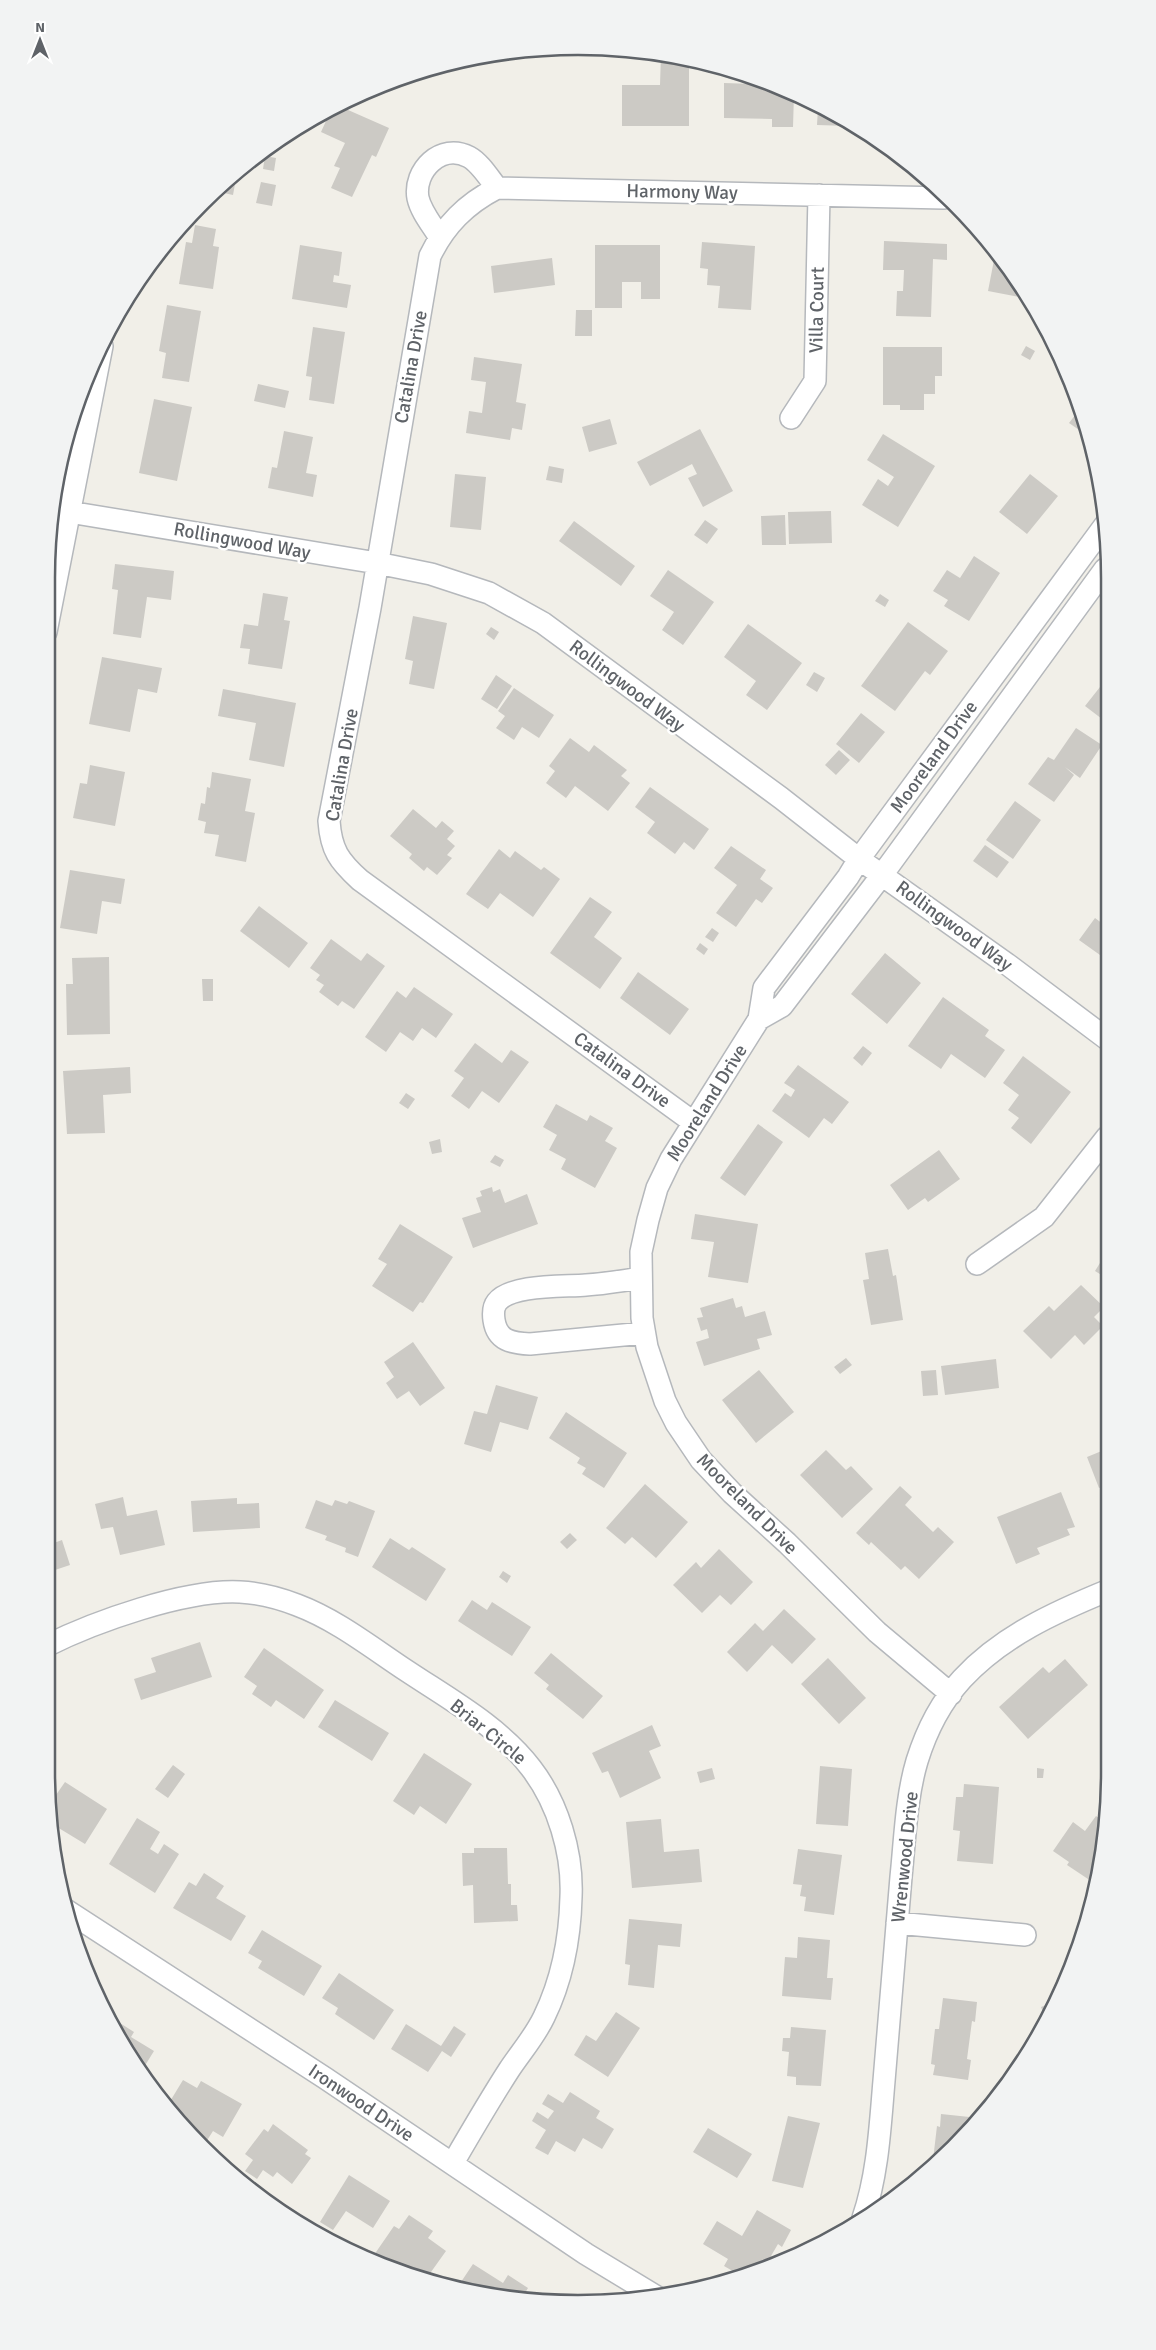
<svg xmlns="http://www.w3.org/2000/svg" width="1156" height="2350" font-family="Signika,sans-serif">
<style>
.building{fill:#cccac5}
.lines{fill:none;stroke-linecap:round;stroke-linejoin:round}
.minor-casing{stroke:#b5b8bc;stroke-width:24}
.minor{stroke:#fff;stroke-width:21}
.labels{text-anchor:middle;dominant-baseline:central;stroke-width:5;stroke-linejoin:round;paint-order:stroke}
.street-label{font-size:19px;fill:#5f6368;stroke:#fff}
.rim{fill:none;stroke:#5f6368;stroke-width:2.5}
</style>
<rect width="100%" height="100%" fill="#f1efe8"/>
<path class="building" d="M661,54l28,5v67h-67v-41h38z
M708,64l25,8v1h-25z
M755,79l27,8 12,7 -1,33h-21v-8l-48,-1v-35l30,1z
M339,106l50,22 -13,29 -4,-2 -20,42 -21,-9 9,-20 -6,-2 11,-23 -24,-11 10,-22z
M818,108l31,18 -32,-1z
M265,156l11,2 -2,13 -11,-2z
M237,173l-4,22 -18,-4z
M261,182l15,3 -4,21 -16,-3z
M195,225l21,4 -3,17 6,1 -6,42 -34,-5 7,-42 6,1z
M884,241l63,3v16l-14,-1 -2,58 -35,-1 1,-25h6l1,-21h-21z
M702,242l53,4 -4,64 -33,-2 2,-22 -13,-1 1,-16 -8,-1z
M300,245l42,7 -3,24 -5,-1 -1,7 18,3 -4,23 -55,-9z
M595,245h65v54h-19v-17h-19v26h-27z
M552,258l3,27 -61,8 -3,-27z
M994,260l10,2 21,36 -37,-7z
M167,305l34,6 -12,71 -27,-4 4,-25 -7,-2z
M576,310h16v26h-17z
M313,327l32,5 -11,72 -25,-4 3,-23 -6,-1z
M1026,346l9,5 -5,9 -9,-5z
M883,347h59v29h-7v18h-11v16h-24v-5h-17z
M474,357l48,7 -6,38 10,2 -4,26 -10,-2 -2,12 -44,-7 3,-22 13,2 4,-31 -15,-2z
M258,384l31,7 -4,17 -31,-7z
M154,399l38,8 -15,74 -38,-8z
M1079,410l6,24 -16,-11z
M610,419l7,25 -28,8 -7,-25z
M700,429l33,62 -30,16 -15,-29 9,-4 -5,-10 -42,22 -13,-24z
M284,431l29,6 -7,36 11,2 -4,22 -45,-9 4,-21 5,1z
M883,434l52,32 -37,61 -36,-22 16,-26 10,7 6,-9 -27,-17z
M549,466l15,3 -2,14 -16,-3z
M455,474l31,3 -5,53 -31,-3z
M1030,474l28,22 -31,38 -28,-22z
M831,511l1,32 -43,1 -1,-32z
M785,515l1,30h-24l-1,-29z
M705,520l13,9 -11,15 -13,-9z
M574,521l61,45 -14,20 -62,-45z
M974,556l26,17 -31,48 -25,-15 4,-6 -15,-9 14,-21 13,8z
M115,564l59,7 -3,29 -24,-3 -6,41 -28,-4 5,-44 -6,-1z
M668,570l46,32 -31,43 -21,-15 12,-18 -24,-16z
M263,593l25,4 -4,23 6,1 -8,48 -34,-5 2,-15 -10,-1 4,-24 14,2z
M880,594l9,6 -4,7 -10,-6z
M413,616l34,7 -13,66 -25,-5 4,-23 -8,-2z
M908,622l40,29 -18,24 -5,-4 -30,40 -34,-25z
M748,624l54,39 -35,47 -21,-15 10,-14 -32,-24z
M491,627l8,5 -5,8 -8,-6z
M102,657l60,11 -5,25 -19,-4 -8,43 -41,-8z
M814,672l11,6 -8,14 -11,-7z
M496,675l16,11 -15,23 -16,-10z
M1100,687l6,5v30l-21,-16z
M514,688l40,27 -15,23 -17,-11 -8,13 -18,-12 9,-12 -7,-5z
M223,689l73,14 -12,64 -35,-7 7,-37 -38,-7z
M861,713l24,19 -26,31 -23,-19z
M1076,728l26,17 -22,33 -15,-11 9,8 -20,27 -26,-18 20,-27 6,3z
M570,738l19,14 5,-7 33,25 -6,6 9,7 -22,28 -33,-25 -9,12 -20,-15 9,-12 -6,-5z
M839,750l11,10 -14,15 -11,-10z
M90,765l35,7 -10,54 -42,-8 7,-35 7,1z
M212,772l39,7 -6,32 10,2 -9,49 -31,-6 4,-21 -15,-2 2,-11 -8,-2 3,-17 4,1 2,-17 3,1z
M650,787l59,42 -15,21 -10,-8 -9,12 -28,-21 8,-11 -20,-15z
M1015,801l26,19 -28,39 -27,-19z
M413,809l23,19 6,-7 12,10 -7,8 8,7 -8,9 5,3 -15,17 -10,-8 -3,4 -15,-13 3,-4 -22,-18z
M985,845l24,17 -12,16 -24,-17z
M731,846l35,24 -6,9 13,9 -11,15 -6,-4 -20,28 -20,-14 21,-28 -23,-17z
M499,849l11,9 5,-7 26,19 3,-3 16,12 -27,38 -33,-24 -12,16 -22,-15z
M70,870l55,9 -4,25 -19,-3 -5,33 -37,-6z
M590,897l22,15 -18,25 28,21 -22,31 -50,-36z
M259,906l49,37 -19,25 -49,-37z
M1095,918l12,9v33l-28,-20z
M712,928l7,5 -6,9 -8,-5z
M331,939l30,22 6,-8 18,13 -31,43 -12,-8 -4,5 -19,-14 5,-7 -8,-5 4,-5 -10,-7z
M700,943l8,6 -4,6 -8,-6z
M885,953l36,30 -34,41 -36,-30z
M109,957l1,77 -43,1 -1,-51h7l-1,-26z
M638,972l51,37 -19,26 -50,-37z
M202,979h11v22h-10z
M414,987l39,27 -17,24 -14,-10 -9,13 -13,-9 -14,20 -21,-15 32,-46 9,7z
M943,997l46,33 -4,6 20,14 -20,28 -34,-24 -10,15 -33,-23z
M475,1043l27,20 9,-13 18,12 -30,41 -17,-12 -13,18 -18,-13 13,-18 -10,-7z
M863,1046l9,7 -10,13 -9,-8z
M1023,1056l48,36 -40,52 -20,-16 8,-10 -11,-8 11,-15 -16,-12z
M798,1065l51,37 -17,22 -8,-6 -15,20 -37,-27 13,-18 6,4 4,-7 -11,-7z
M130,1067l1,26 -28,2 2,38 -38,1 -4,-63z
M406,1093l9,6 -7,10 -9,-6z
M556,1104l31,17 3,-6 23,13 -8,13 12,7 -22,40 -34,-19 5,-10 -17,-9 8,-15 -14,-8z
M758,1124l25,18 -38,54 -25,-18z
M440,1139l2,13 -10,2 -3,-12z
M939,1150l21,29 -32,23 -3,-4 -17,12 -18,-25z
M495,1155l9,5 -4,7 -10,-5z
M492,1187l1,5 7,-3 5,14 22,-9 11,30 -65,24 -11,-30 19,-6 -5,-14 6,-2 -2,-5z
M695,1214l63,10 -10,59 -40,-6 6,-35 -23,-3z
M400,1224l53,33 -30,46 -3,-1 -7,10 -41,-26 15,-22 -9,-5z
M888,1249l5,27 3,-1 7,45 -32,5 -8,-45 6,-1 -4,-26z
M1108,1250v29l-13,-8z
M1081,1285l23,22 -10,10 9,9 -19,19 -9,-10 -24,24 -28,-28 26,-25 5,5z
M733,1298l3,10 6,-2 3,11 20,-6 7,24 -15,4 3,10 -56,17 -8,-24 13,-4 -2,-9 -6,2 -4,-13 6,-1 -3,-9z
M413,1342l32,46 -25,18 -11,-15 -12,8 -11,-16 8,-6 -10,-15z
M846,1358l6,7 -12,9 -6,-7z
M996,1359l3,29 -54,7 -4,-29z
M759,1370l35,42 -38,31 -34,-43z
M936,1370l2,25 -15,1 -2,-25z
M496,1385l42,12 -10,33 -28,-8 -9,30 -27,-8 10,-33 13,3z
M566,1412l61,41 -23,35 -22,-14 4,-6 -9,-5 3,-5 -31,-20z
M1109,1448v36l-10,4 -12,-31z
M826,1450l20,20 5,-4 22,23 -31,29 -42,-43z
M645,1484l43,38 -32,36 -24,-21 -7,7 -19,-16z
M900,1486l12,11 -7,8 28,27 5,-5 16,15 -35,37 -14,-13 -4,4 -30,-28 -2,3 -13,-12z
M1061,1492l14,35 -8,2 3,6 -33,13 3,6 -24,10 -19,-47z
M123,1497l4,19 30,-6 8,35 -45,10 -7,-28 -12,2 -6,-25z
M237,1498v6l22,-1 1,25 -67,4 -2,-31z
M316,1500l16,6 3,-6 12,4 2,-3 26,10 -17,46 -13,-5 1,-4 -21,-8 2,-4 -22,-8z
M47,1530l4,14 11,-4 8,25 -24,8z
M570,1533l7,7 -10,9 -7,-7z
M390,1538l19,12 3,-3 34,22 -20,32 -54,-34z
M719,1549l34,33 -22,23 -11,-10 -18,18 -29,-28 23,-23 5,6z
M503,1571l8,5 -4,7 -8,-6z
M472,1600l15,10 5,-8 39,25 -19,29 -54,-35z
M784,1609l32,30 -24,25 -20,-19 -25,27 -20,-20 28,-29 8,8z
M200,1642l12,35 -71,23 -7,-21 22,-7 -5,-14z
M264,1648l60,42 -20,29 -28,-19 -5,7 -19,-13 5,-8 -13,-9z
M551,1653l52,43 -20,23 -37,-30 3,-4 -15,-12z
M828,1658l38,40 -27,26 -38,-40z
M1065,1659l23,26 -60,54 -29,-32 44,-40 6,6z
M335,1700l54,33 -17,28 -54,-34z
M652,1725l9,21 -12,5 12,27 -41,20 -12,-27 -6,2 -10,-20z
M424,1753l48,31 -26,40 -26,-18 -6,9 -21,-14z
M173,1765l12,9 -17,24 -13,-9z
M820,1766l32,3 -4,57 -32,-2z
M712,1768l3,11 -15,4 -3,-11z
M1037,1768l7,1 -1,9h-6z
M65,1782l42,27 -22,35 -28,-17 -3,5 -2,-1 -3,-26z
M964,1784l35,3 -6,77 -36,-3 3,-30 -7,-1 3,-33h7z
M1096,1816l9,6 -8,63 -30,-20 2,-3 -16,-11 20,-29 12,9z
M137,1818l23,14 -10,17 8,5 6,-10 15,10 -24,39 -46,-29z
M661,1819l3,33 35,-3 3,33 -70,6 -6,-66z
M474,1848h33l1,36h3v21h6l1,16 -44,2 -1,-38 -10,1 -1,-33h12z
M798,1849l44,6 -8,60 -30,-4 2,-14 -6,-1 2,-11 -9,-1z
M204,1873l20,13 -8,12 30,18 -15,25 -58,-33 16,-26 7,4z
M629,1919l53,5 -2,23 -22,-2 -4,43 -26,-3 2,-20 -5,-1z
M262,1930l60,36 -18,30 -46,-28 4,-7 -14,-8z
M798,1937l32,3 -3,38h6l-2,22 -49,-4 3,-39 12,1z
M339,1973l55,37 -20,30 -39,-26 3,-6 -16,-10z
M943,1998l34,4 -2,20 -3,-1 -5,38 4,1 -3,20 -35,-5 2,-10 -4,-1 4,-35h4z
M1056,2001l-10,19 -5,-13z
M616,2012l24,16 -32,49 -34,-22 12,-20 10,6z
M112,2018l22,14 -3,5 23,14 -13,21 -24,-34 -7,-17z
M406,2024l35,22 13,-20 12,8 -15,23 -9,-6 -14,21 -37,-23z
M791,2027l35,3 -5,56 -25,-1v-8l-9,-1 2,-24 -7,-1 1,-13h7z
M183,2080l14,8 4,-7 41,23 -19,33 -10,-6 -7,11 -13,-7 -23,-24 3,-5 -4,-3z
M570,2092l30,19 -4,7 18,11 -12,20 -19,-11 -8,14 -19,-11 -8,14 -13,-7 11,-18 -14,-9 5,-9 11,7 6,-8 -12,-7 6,-10 15,9z
M941,2114l38,4v3l-42,39h-4l4,-34 3,1z
M788,2116l32,7 -17,65 -31,-7z
M273,2124l35,26 -3,4 6,4 -19,26 -15,-12 -4,5 -10,-7 -6,9 -12,-8 8,-11 -8,-6 19,-25 4,3z
M708,2128l44,26 -15,24 -44,-26z
M349,2175l41,26 -17,27 -27,-17 -13,19 -13,-8z
M757,2210l34,20 -9,17 -4,-3 -7,12 3,3 -5,8 -8,3 -8,-5 -6,11 -4,1 -19,-11 4,-7 -25,-15 14,-23 25,15z
M409,2215l24,16 -5,7 18,13 -20,28 -32,-10 -20,-14 20,-29 5,3z
M473,2264l30,19 5,-8 20,13 -6,10 -48,-5 -17,-5z"/>
<g class="lines">
<defs>
<path id="minor" d="M440,238c-7,-12 -19,-26 -22,-40 -5,-27 23,-56 51,-41 11,6 20,21 28,31
M791,418l24,-37 4,-186
M69,512l308,51 54,11 58,19 54,30 238,175 78,61 148,105 100,75
M46,632l56,-286
M759,1019l23,-13 100,-131 223,-306
M693,1122l-333,-242c-21,-19 -29,-30 -31,-59l41,-213 60,-352c15,-31 36,-52 67,-68l447,10
M977,1264l67,-47 63,-80
M640,1278c-18,3 -36,6 -54,7 -21,2 -75,-1 -89,17 -4,5 -4,11 -3,18 3,21 18,23 36,24l114,-11
M46,1646c48,-24 140,-57 194,-54 19,1 39,6 57,13 40,15 75,43 110,66 42,28 93,56 124,97 27,35 42,85 40,129 -1,41 -9,83 -27,120 -9,19 -23,35 -35,53 -20,31 -38,62 -56,93
M951,1694l-74,-62 -90,-89 -55,-50 -31,-33 -25,-37 -11,-22 -18,-54 -5,-29 -1,-66 7,-32 9,-32 14,-29 88,-140 5,-31 84,-111 11,-18 246,-334
M66,1910l259,168 261,176 71,43
M897,1923l128,12
M863,2218c15,-44 17,-91 21,-137 6,-68 11,-136 17,-204 4,-38 5,-79 16,-116 9,-29 24,-59 45,-82 40,-43 93,-67 147,-89"/>
</defs>
<use href="#minor" class="minor-casing"/>
<use href="#minor" class="minor"/>
</g>
<g class="labels">
<g class="street-label">
<text transform="translate(682 192) rotate(1)">Harmony Way</text>
<text transform="translate(817 310) rotate(-89)">Villa Court</text>
<text transform="translate(411 367) rotate(-80)">Catalina Drive</text>
<text transform="translate(242 541) rotate(10)">Rollingwood Way</text>
<text transform="translate(627 686) rotate(37)">Rollingwood Way</text>
<text transform="translate(934 757) rotate(-54)">Mooreland Drive</text>
<text transform="translate(342 765) rotate(-80)">Catalina Drive</text>
<text transform="translate(954 926) rotate(36)">Rollingwood Way</text>
<text transform="translate(622 1070) rotate(36)">Catalina Drive</text>
<text transform="translate(707 1103) rotate(-58)">Mooreland Drive</text>
<text transform="translate(747 1504) rotate(45)">Mooreland Drive</text>
<text transform="translate(488 1732) rotate(39)">Briar Circle</text>
<text transform="translate(905 1857) rotate(-84)">Wrenwood Drive</text>
<text transform="translate(361 2103) rotate(34)">Ironwood Drive</text>
</g>
</g>
<path d="M0 0H1156V2350H0ZM578 55H578A523 523 0 0 1 1101 578V1772A523 523 0 0 1 578 2295H578A523 523 0 0 1 55 1772V578A523 523 0 0 1 578 55Z" fill="#f2f3f3" fill-rule="evenodd"/>
<path class="rim" d="M578 55H578A523 523 0 0 1 1101 578V1772A523 523 0 0 1 578 2295H578A523 523 0 0 1 55 1772V578A523 523 0 0 1 578 55Z"/>
<g transform="translate(40 40)" stroke="#ffffff" stroke-width="4" paint-order="stroke">
<path d="M0-4L9 19L0 12L-9 19Z" fill="#5f6368"/>
<text y="-8" font-size="14" font-weight="bold" text-anchor="middle" fill="#5f6368">N</text>
</g>
</svg>
